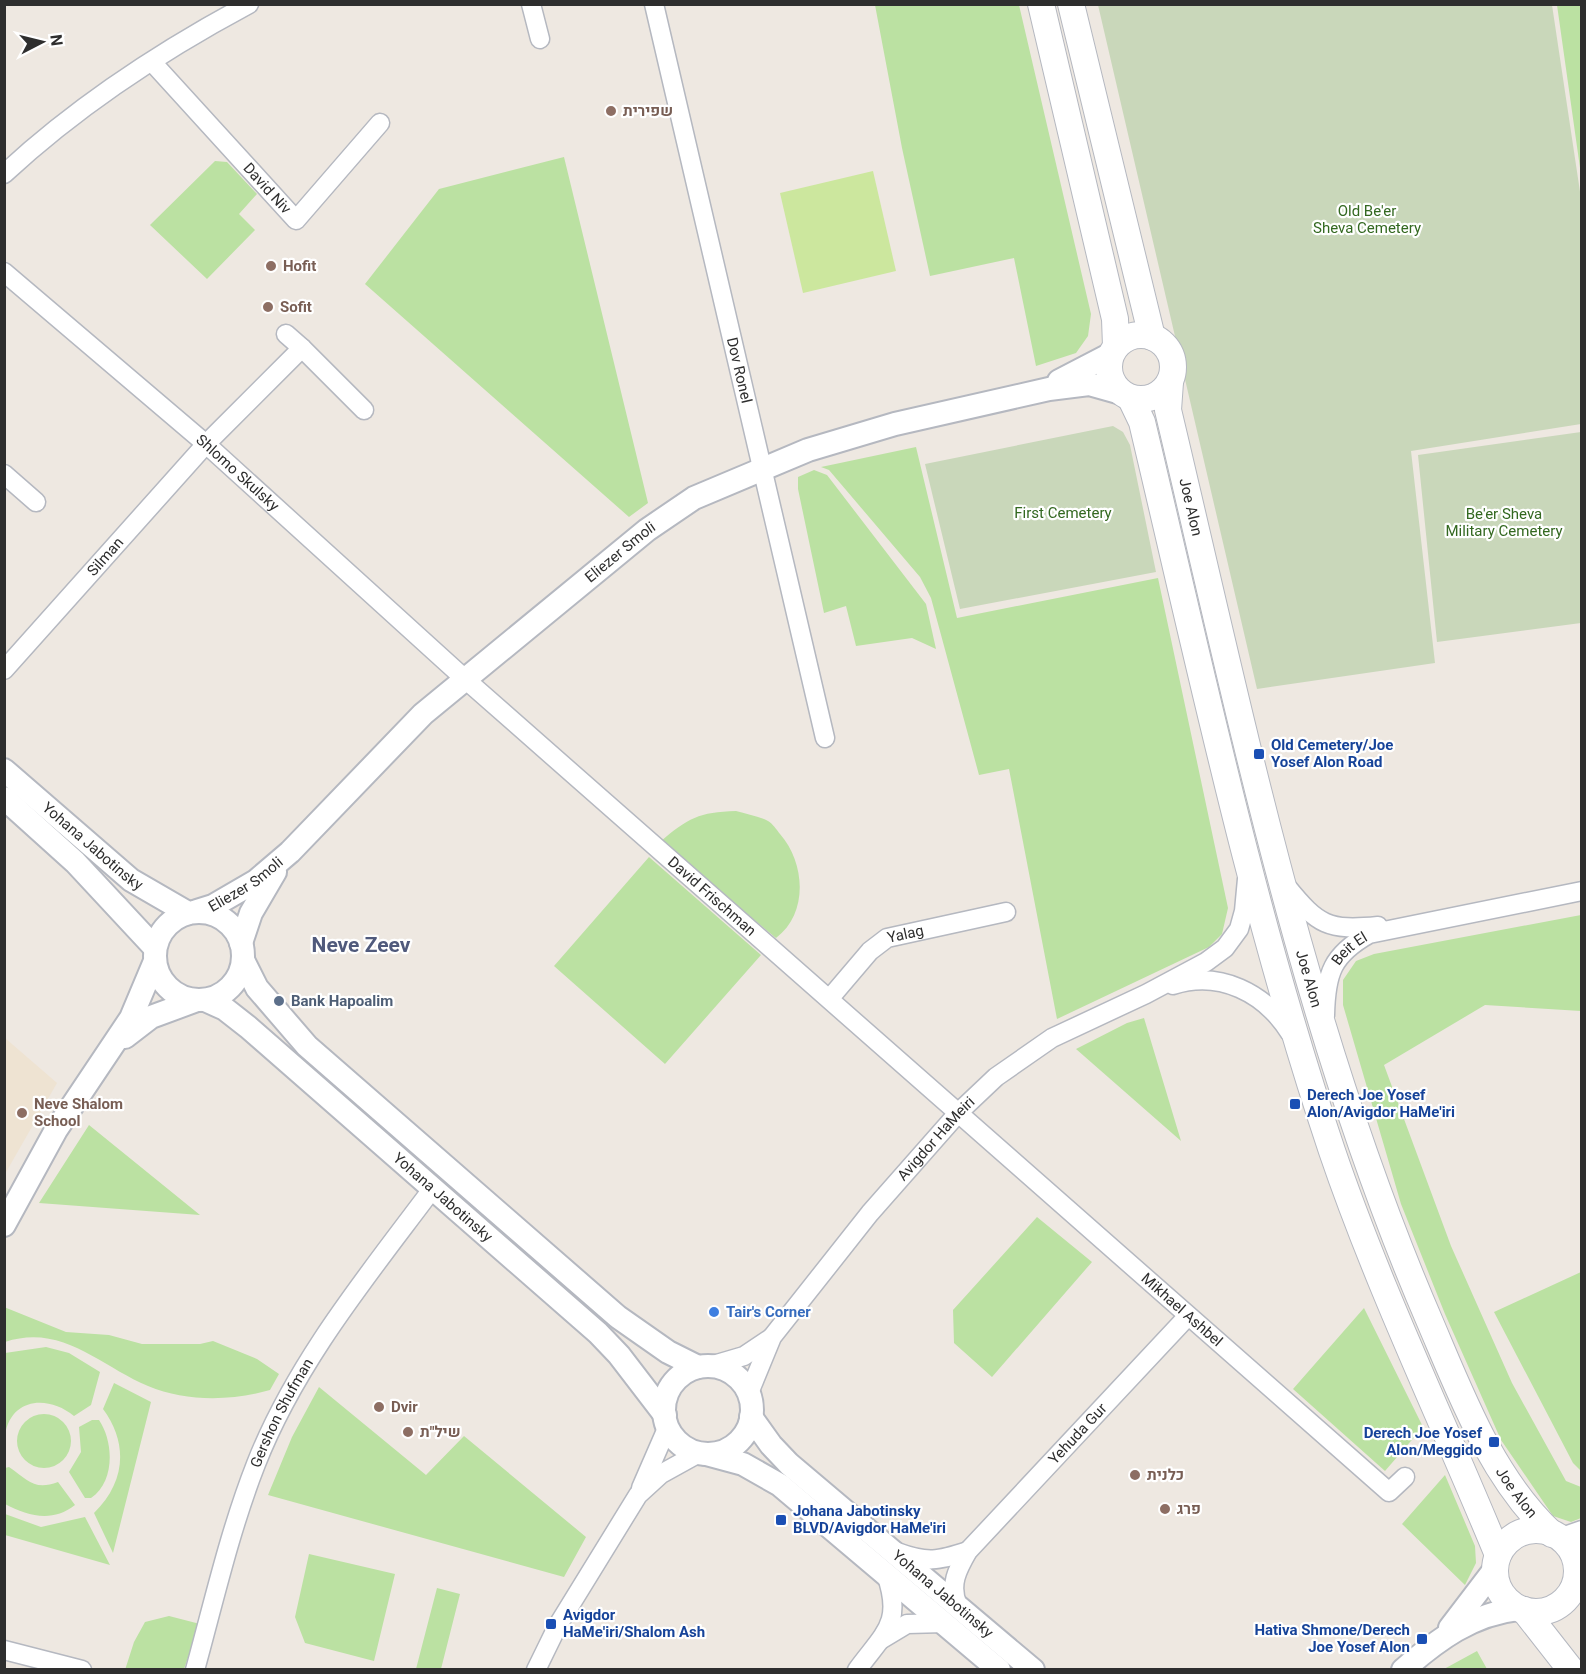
<svg xmlns="http://www.w3.org/2000/svg" width="1586" height="1674" font-family="Roboto,Heebo,sans-serif">
<style>
.education{fill:#eee3d2}
.green{fill:#bbe1a2}
.cemetery{fill:#c9d7ba}
.pitch{fill:#cce79e}
.lines{fill:none;stroke-linecap:round;stroke-linejoin:round}
.minor-casing{stroke:#b5b8c0;stroke-width:21}
.tertiary-casing{stroke:#b5b8c0;stroke-width:26}
.secondary-casing{stroke:#b5b8c0;stroke-width:28}
.minor{stroke:#fff;stroke-width:18}
.tertiary{stroke:#fff;stroke-width:22}
.secondary{stroke:#fff;stroke-width:26}
.education-dot{fill:#8d6e63;stroke:#fff;stroke-width:2}
.transit-dot{fill:#1a4fb4;stroke:#fff;stroke-width:2}
.service-dot{fill:#5c6f8a;stroke:#fff;stroke-width:2}
.shop-dot{fill:#3f7fe0;stroke:#fff;stroke-width:2}
.labels{text-anchor:middle;dominant-baseline:central;stroke-width:4.5;stroke-linejoin:round;paint-order:stroke}
.education-label{font-size:15px;font-weight:bold;fill:#785e54;stroke:#fff;text-anchor:start}
.street-label{font-size:15px;fill:#2e2e2e;stroke:#fff}
.park-label{font-size:15px;fill:#336820;stroke:#fff}
.transit-label{font-size:15px;font-weight:bold;fill:#164399;stroke:#fff;text-anchor:start}
.service-label{font-size:15px;font-weight:bold;fill:#4e5e75;stroke:#fff;text-anchor:start}
.shop-label{font-size:15px;font-weight:bold;fill:#366cbe;stroke:#fff;text-anchor:start}
.district-label{font-size:21px;font-weight:bold;fill:#505a7c;stroke:#fff}
</style>
<rect width="100%" height="100%" fill="#eee8e1"/>
<path class="education" d="M5,1038l52,45 -52,91z"/>
<path class="green" d="M875,5h144l72,309 -3,22 -12,17 -40,13 -22,-108 -84,18 -28,-128z
M1557,5h24v170z
M564,157l84,346 -19,14 -264,-233 74,-95z
M215,161l12,1 30,32 -18,20 16,16 -48,49 -57,-54z
M916,447l41,171 201,-40 70,330 -6,26 -13,13 -152,72 -48,-250 -30,6 -48,-177 -11,-21 -91,-107 -8,-3z
M814,470l13,5 99,129 10,45 -24,-11 -56,8 -10,-40 -22,7 -26,-124v-12z
M736,811c10,3 23,5 32,10 4,2 9,9 12,13 26,30 28,80 -4,104l-116,-96c28,-24 39,-30 76,-31z
M649,857l112,98 -96,109 -111,-98z
M1581,915v96l-96,-6 -101,60 67,181 61,137 54,98 15,6v31l-10,4 -18,-6 -52,-76 -56,-126 -44,-110 -58,-199v-25l13,-19 18,-7z
M1144,1018l37,123 -105,-92 51,-26z
M89,1125l111,90 -161,-12z
M1037,1217l55,45 -100,115 -38,-34 -1,-33z
M1581,1272v199l-8,-8 -79,-151z
M4,1307l62,25 43,3 33,9h58l13,-3 44,18 22,15 -9,16c-38,11 -84,12 -122,-4 -48,-20 -86,-63 -143,-44z
M1364,1308l59,119 -38,44 -92,-82z
M46,1347l23,6 31,19 -9,33 -17,11c-25,-21 -63,-19 -69,19v-82z
M114,1383l37,19 -38,151 -19,-40c31,-30 35,-69 9,-104z
M319,1387l107,88 38,-39 122,101 -22,40 -296,-82 24,-58z
M17 1441a27 27 0 1 1 54 0a27 27 0 1 1-54 0Z
M92,1420h7c15,22 16,62 -8,78h-6l-16,-26 12,-20 -2,-25z
M9,1467c19,13 25,24 49,15l17,23c-23,18 -47,11 -70,-1v-36z
M1445,1475l30,71 1,17 -11,22 -63,-61z
M5,1514l36,13 44,-10 25,48 -105,-30z
M309,1554l86,20 -21,87 -69,-18 -10,-26z
M437,1588l23,6 -19,75h-25z
M169,1616l31,8 -16,45 -59,1 9,-28 11,-20z
M1477,1651l10,18h-43z"/>
<path class="cemetery" d="M1098,5h454l30,200 -1,219 -170,27 24,212 -178,26z
M1113,426l10,6 7,13 26,127 -196,37 -35,-145z
M1581,432v191l-144,19 -19,-187z"/>
<path class="pitch" d="M873,171l23,100 -93,22 -23,-100z"/>
<g class="lines">
<defs>
<g id="minor">
<path d="M531,4l9,35"/>
<path id="s1" d="M654,4l171,734"/>
<path id="s2" d="M152,62l144,158 84,-97"/>
<path d="M4,174c72,-67 159,-124 245,-170"/>
<path id="s3" d="M4,272l202,172 259,235 924,813 16,-15"/>
<path d="M302,348l62,62"/>
<path d="M4,474l32,28"/>
<path id="s4" d="M4,670l202,-226 96,-96 -16,-14"/>
<path d="M1287,887c31,38 41,44 91,39"/>
<path d="M1173,985c47,-15 92,8 117,48"/>
<path id="s5" d="M830,998l40,-47 17,-13 119,-26"/>
<path id="s6" d="M1325,1015c1,-42 7,-60 44,-81l213,-43"/>
<path d="M710,1366l34,-10 27,-18"/>
<path id="s7" d="M749,1393l23,-56 98,-124 89,-101 37,-35 56,-39 94,-44 60,-32 19,-14 14,-19 5,-18 3,-32"/>
<path d="M641,1488l27,-62"/>
<path d="M1559,1538l23,-8"/>
<path d="M897,1552c30,11 41,9 71,-1"/>
<path d="M1576,1572l6,-8"/>
<path id="s8" d="M958,1606c-9,-21 -1,-36 10,-55l220,-235"/>
<path d="M882,1639l25,-15 38,-1"/>
<path d="M4,1650l78,20"/>
<path id="s9" d="M195,1670c19,-69 35,-140 61,-206 40,-102 112,-189 177,-276"/>
<path d="M536,1670l22,-45 80,-130 23,-21 38,-21"/>
<path d="M857,1670c28,-38 46,-47 29,-96"/>
</g>
<g id="tertiary">
<path d="M1059,381l52,-27"/>
<path id="s10" d="M4,770l127,110 57,33"/>
<path d="M4,798l71,64 80,86"/>
<path id="s11" d="M197,911l16,-5 43,-25 34,-29 133,-138 224,-184 47,-32 114,-48 87,-26 154,-35 40,-5 32,9"/>
<circle cx="199" cy="956" r="44"/>
<path d="M241,943l10,-30 24,-41"/>
<path d="M243,960l14,28 50,58 311,271 50,35 30,15"/>
<path id="s12" d="M205,1000l20,9 23,18 350,306 21,22 46,60"/>
<path d="M125,1037l26,-20 46,-17"/>
<path d="M4,1225l52,-95 75,-112 24,-57"/>
<circle cx="708" cy="1410" r="44"/>
<path id="s13" d="M751,1417l20,28 18,19 244,206"/>
<path d="M706,1454l37,10 37,21 219,185"/>
<path d="M1450,1628l45,-59"/>
<path d="M1403,1670c34,-30 69,-56 115,-61"/>
</g>
<g id="secondary">
<path d="M1041,4l74,315 1,27"/>
<path d="M1071,4l81,333"/>
<circle cx="1141" cy="367" r="32"/>
<path id="s14" d="M1170,382l-2,28c73,307 136,621 262,912 32,75 62,156 122,212"/>
<path d="M1131,399l11,23c58,244 110,491 190,729 47,138 111,270 166,404"/>
<circle cx="1536" cy="1571" r="41"/>
<path d="M1524,1610l47,60"/>
</g>
</defs>
<use href="#minor" class="minor-casing"/>
<use href="#tertiary" class="tertiary-casing"/>
<use href="#secondary" class="secondary-casing"/>
<use href="#minor" class="minor"/>
<use href="#tertiary" class="tertiary"/>
<use href="#secondary" class="secondary"/>
</g>
<g class="education-dot">
<circle cx="611" cy="111" r="6"/>
<circle cx="271" cy="266" r="6"/>
<circle cx="268" cy="307" r="6"/>
<circle cx="22" cy="1113" r="6"/>
<circle cx="379" cy="1407" r="6"/>
<circle cx="408" cy="1432" r="6"/>
<circle cx="1135" cy="1475" r="6"/>
<circle cx="1165" cy="1509" r="6"/>
</g>
<g class="transit-dot">
<rect x="1253" y="748" width="12" height="12" rx="3"/>
<rect x="1289" y="1098" width="12" height="12" rx="3"/>
<rect x="1488" y="1436" width="12" height="12" rx="3"/>
<rect x="775" y="1514" width="12" height="12" rx="3"/>
<rect x="545" y="1618" width="12" height="12" rx="3"/>
<rect x="1416" y="1633" width="12" height="12" rx="3"/>
</g>
<circle class="service-dot" cx="279" cy="1001" r="6"/>
<circle class="shop-dot" cx="714" cy="1312" r="6"/>
<g class="labels">
<g class="education-label">
<text x="623" y="111">שפירית</text>
<text x="283" y="266">Hofit</text>
<text x="280" y="307">Sofit</text>
<text x="34" y="1104">Neve Shalom<tspan x="34" dy="17">School</tspan></text>
<text x="391" y="1407">Dvir</text>
<text x="420" y="1432">שיל"ת</text>
<text x="1147" y="1475">כלנית</text>
<text x="1177" y="1509">פרג</text>
</g>
<g class="street-label">
<text stroke="none"><textPath href="#s2" startOffset="171">David Niv</textPath></text>
<text stroke="none"><textPath href="#s1" startOffset="376">Dov Ronel</textPath></text>
<text stroke="none"><textPath href="#s3" startOffset="308">Shlomo Skulsky</textPath></text>
<text stroke="none"><textPath href="#s14" startOffset="128">Joe Alon</textPath></text>
<text stroke="none"><textPath href="#s11" startOffset="558">Eliezer Smoli</textPath></text>
<text stroke="none"><textPath href="#s4" startOffset="152">Silman</textPath></text>
<text stroke="none"><textPath href="#s10" startOffset="117">Yohana Jabotinsky</textPath></text>
<text stroke="none"><textPath href="#s11" startOffset="56">Eliezer Smoli</textPath></text>
<text stroke="none"><textPath href="#s3" startOffset="944">David Frischman</textPath></text>
<text stroke="none"><textPath href="#s5" startOffset="102">Yalag</textPath></text>
<text stroke="none"><textPath href="#s6" startOffset="74">Beit El</textPath></text>
<text stroke="none"><textPath href="#s14" startOffset="614">Joe Alon</textPath></text>
<text stroke="none"><textPath href="#s7" startOffset="318">Avigdor HaMeiri</textPath></text>
<text stroke="none"><textPath href="#s12" startOffset="310">Yohana Jabotinsky</textPath></text>
<text stroke="none"><textPath href="#s3" startOffset="1570">Mikhael Ashbel</textPath></text>
<text stroke="none"><textPath href="#s9" startOffset="272">Gershon Shufman</textPath></text>
<text stroke="none"><textPath href="#s8" startOffset="219">Yehuda Gur</textPath></text>
<text stroke="none"><textPath href="#s14" startOffset="1170">Joe Alon</textPath></text>
<text stroke="none"><textPath href="#s13" startOffset="262">Yohana Jabotinsky</textPath></text>
</g>
<g class="park-label">
<text x="1367" y="211">Old Be'er<tspan x="1367" dy="17">Sheva Cemetery</tspan></text>
<text x="1063" y="513">First Cemetery</text>
<text x="1504" y="514">Be'er Sheva<tspan x="1504" dy="17">Military Cemetery</tspan></text>
</g>
<g class="transit-label">
<text x="1271" y="745">Old Cemetery/Joe<tspan x="1271" dy="17">Yosef Alon Road</tspan></text>
<text x="1307" y="1095">Derech Joe Yosef<tspan x="1307" dy="17">Alon/Avigdor HaMe'iri</tspan></text>
<text x="1482" y="1433" text-anchor="end">Derech Joe Yosef<tspan x="1482" dy="17">Alon/Meggido</tspan></text>
<text x="793" y="1511">Johana Jabotinsky<tspan x="793" dy="17">BLVD/Avigdor HaMe'iri</tspan></text>
<text x="563" y="1615">Avigdor<tspan x="563" dy="17">HaMe'iri/Shalom Ash</tspan></text>
<text x="1410" y="1630" text-anchor="end">Hativa Shmone/Derech<tspan x="1410" dy="17">Joe Yosef Alon</tspan></text>
</g>
<g class="service-label">
<text x="291" y="1001">Bank Hapoalim</text>
</g>
<g class="shop-label">
<text x="726" y="1312">Tair's Corner</text>
</g>
<g class="district-label">
<text x="361" y="945">Neve Zeev</text>
</g>
</g>
<rect width="1586" height="1674" fill="none" stroke="#2e2e2e" stroke-width="12"/>
<g transform="translate(42 42) rotate(83)" stroke="#ffffff" stroke-width="4.5" paint-order="stroke">
<path d="M0-4.5L10 22L0 15L-10 22Z" fill="#2e2e2e"/>
<text y="-9" font-size="16" font-weight="bold" text-anchor="middle" fill="#2e2e2e">N</text>
</g>
</svg>
